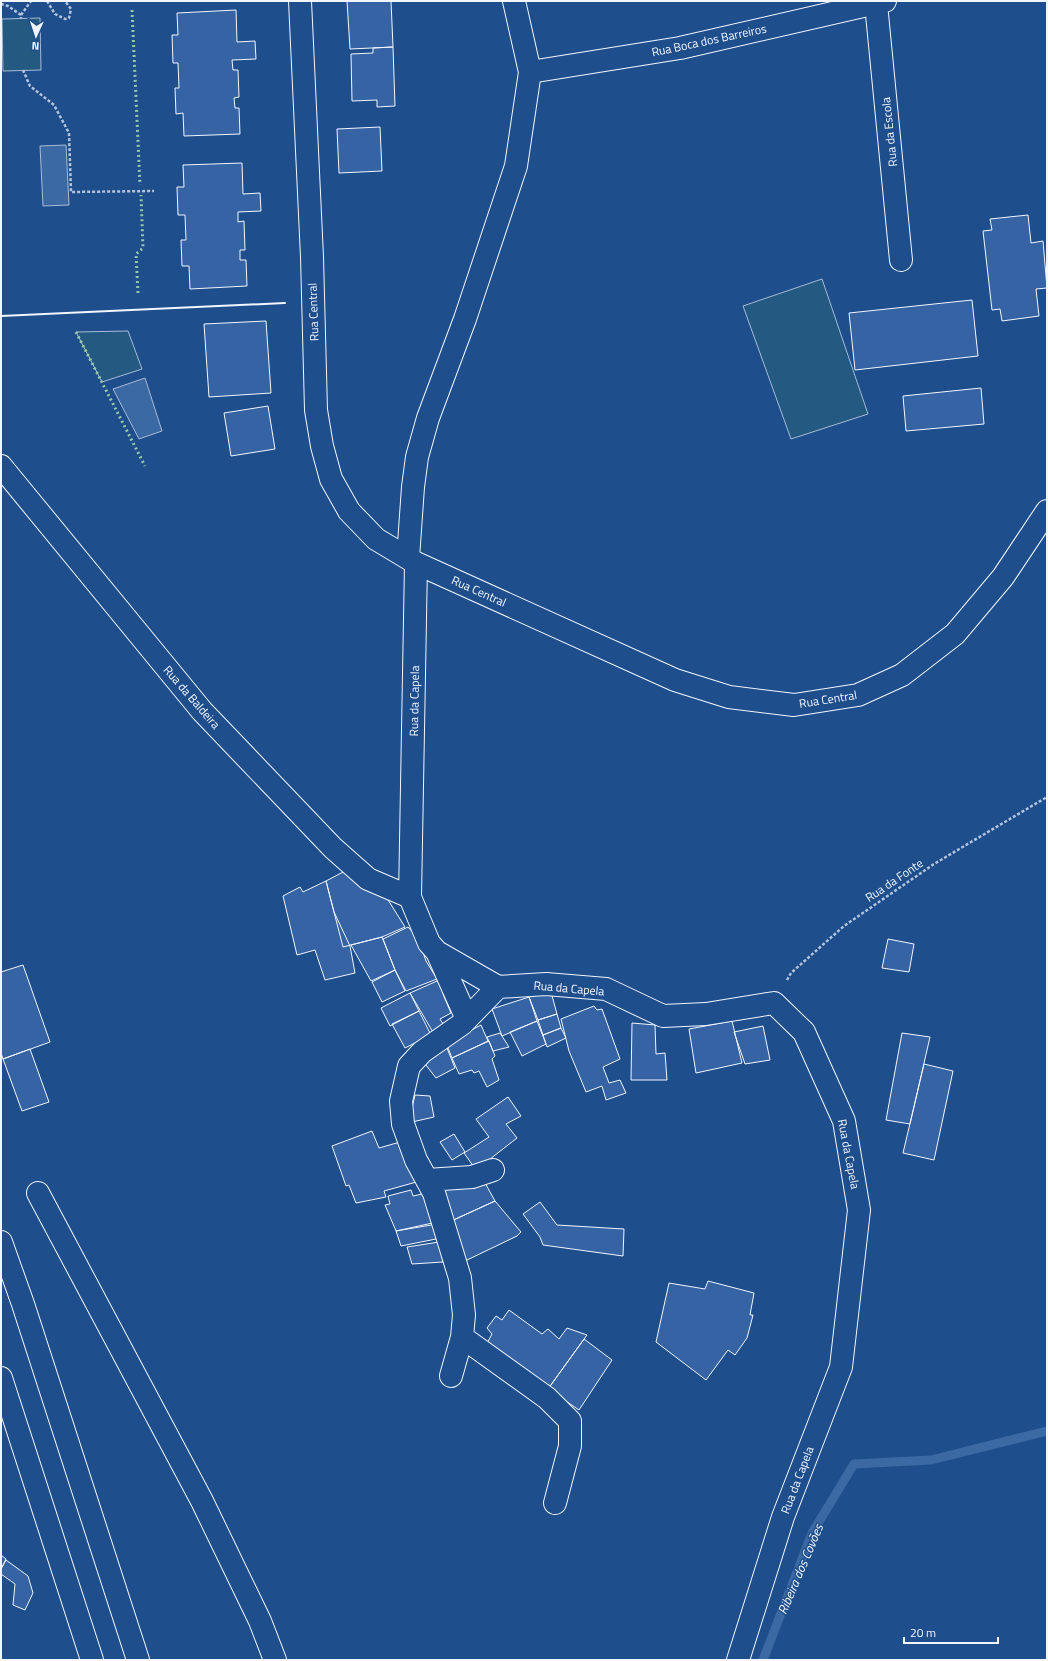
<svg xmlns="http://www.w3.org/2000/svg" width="1048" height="1661" font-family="'Titillium Web',sans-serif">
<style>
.green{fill:#245a82;stroke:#a8bbd7}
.water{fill:#3b69a3;stroke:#a8bbd7}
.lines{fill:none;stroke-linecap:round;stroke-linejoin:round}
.stream{stroke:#3b69a3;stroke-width:9}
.building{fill:#3563a3;stroke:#f2f6ff}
.minor-casing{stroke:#f2f6ff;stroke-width:24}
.highway-casing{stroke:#f2f6ff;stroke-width:24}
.path{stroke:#b3c4dc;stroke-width:2.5;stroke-dasharray:3 2;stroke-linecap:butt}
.minor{stroke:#1f4e8c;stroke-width:22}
.highway{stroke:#1f4e8c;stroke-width:22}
.hedge{stroke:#97c8a6;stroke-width:3;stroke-dasharray:2 3;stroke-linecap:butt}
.wall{stroke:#f2f6ff;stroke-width:2}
.labels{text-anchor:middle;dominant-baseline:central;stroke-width:3;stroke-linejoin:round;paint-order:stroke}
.street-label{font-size:12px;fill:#f2f6ff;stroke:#1f4e8c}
.water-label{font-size:13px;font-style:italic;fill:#f2f6ff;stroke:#1f4e8c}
</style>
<rect width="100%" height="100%" fill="#1f4e8c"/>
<path class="green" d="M40,18l1,52 -38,1 -1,-52z
M822,279l46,135 -77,25 -48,-133z
M128,331l14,38 -40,13 -26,-50z"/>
<path class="water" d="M66,145l3,60 -26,1 -3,-60z
M145,378l17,53 -23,8 -26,-50z"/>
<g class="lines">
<path class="stream" d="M763,1660l49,-127 42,-69 77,-4 116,-29"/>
</g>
<path class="building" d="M347,1h44l2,46 -43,2z
M236,10l1,32 18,-1 1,18 -24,1 1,10h5l1,27 -5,1 1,10h4l1,26 -56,2 -1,-23 -7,1 -1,-26h4l-1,-25h-5l-1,-28h6l-1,-22z
M393,47l2,59 -18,1v-7l-25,1 -1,-47 22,-1v-5z
M380,127l2,44 -43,2 -2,-44z
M242,163l1,31 17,-1 1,18 -23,1v10l6,-1 1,29h-5v10h6l1,26 -57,3 -1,-23h-7l-1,-26h5l-1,-25h-7l-1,-28h7l-1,-22z
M1028,215l3,28 12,-2 4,47 -11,1 3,27 -37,5 -2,-12 -8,1 -9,-79 9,-1 -2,-11z
M972,300l6,56 -123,14 -6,-57z
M266,321l5,72 -62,4 -5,-73z
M981,388l3,36 -78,7 -3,-35z
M268,406l7,43 -44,7 -7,-43z
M345,871l40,24 20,32 -23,10 -39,10 -17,-66z
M326,881l8,31 16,34 5,27 -30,7 -10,-30 -18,5 -14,-59 17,-9 3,5z
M408,927l10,11 8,23 11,18 -31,12 -11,-21 -12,-31z
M382,937l13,33 -24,11 -20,-36z
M888,939l26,5 -5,28 -27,-4z
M23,965l27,77 -47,17 -2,-6v-81z
M395,970l10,21 -23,11 -10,-20z
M437,981h8l4,9 -6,4 8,19 -11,6 5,8 -11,7 -24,-41z
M551,992l6,22 -19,6 -9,-23z
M410,993l9,18 -29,15 -9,-18z
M529,997l8,24 -35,15 -10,-27z
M594,1006l3,4 5,-1 18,50 -17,8 6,16 11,-3 6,13 -20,7 -4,-14 -16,6 -17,-41 -8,-32z
M419,1011l12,24 -26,13 -13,-24z
M557,1014l4,14 -18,7 -5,-15z
M537,1021l9,23 -24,12 -12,-24z
M732,1021l10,42 -46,10 -7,-44z
M632,1023l23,2 1,29 9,-1 2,27h-36z
M481,1025l7,16 -36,17 -6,-15z
M763,1026l7,34 -25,4 -11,-32z
M561,1028l5,10 -19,9 -4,-12z
M500,1033l9,14 -16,4 -6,-14z
M902,1033l28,4 -20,87 -24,-4z
M489,1041l6,15 -3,3 7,21 -12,7 -8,-16 -5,2 -2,-3 -13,4 -7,-16z
M445,1043l10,25 -19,10 -14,-18z
M30,1049l19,53 -27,9 -19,-52z
M924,1064l29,7 -19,89 -31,-7z
M415,1095l15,1 4,21 -22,5v-14z
M508,1097l13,19 -15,8 11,14 -41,32 -12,-17 25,-16 -13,-18z
M372,1131l7,17 21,-6 20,39 -36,10 2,6 -30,6 -7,-18 -3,1 -14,-40z
M454,1134l11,18 -13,8 -12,-18z
M484,1181l11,20 -46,21 -9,-28 5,-7z
M411,1190l2,6 14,-3 10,29 -41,9 -11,-26 5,-1 -2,-8z
M495,1201l26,31 -4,4 -52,25 -18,-38z
M540,1202l17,23 67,4 -1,27 -80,-11 -3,-8 -17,-23z
M437,1224l4,14 -40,8 -5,-15z
M439,1242l4,20 -31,2 -5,-17z
M708,1281l46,12 -4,22h3l-6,23 -12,17 -7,-5 -22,30 -50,-38 13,-59 36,6z
M509,1310l33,24 6,-5 11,10 8,-11 20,7 -39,54 -62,-44 6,-11 -5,-6 9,-12 6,4z
M584,1339l28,21 -33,50 -31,-21z
M1,1555l5,4 -5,10z
M6,1560l22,16 5,17 -8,17 -12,-5 2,-21 -14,-10v-5z"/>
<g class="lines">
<defs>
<path id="minor" d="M300,1l12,256 4,153 6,36 9,33 18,32 27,28 40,24 259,117 54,17 65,8 64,-10 44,-20 53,-41 48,-57 44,-66
M876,4l25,256
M530,72l150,-24 205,-47
M1,466l201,245 131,137 35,31 42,18
M408,558l5,-71 4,-30 11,-39 37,-99 51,-153 14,-94 -16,-71
M416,563l-6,334 19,46 8,9 61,35 48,-3 60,5 57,27 43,-2 68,-11 30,29 40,89 15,89 -18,157 -58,150 -45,143
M437,952l30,67
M427,1180l45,-3 21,-7
M38,1193l164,308 58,120 15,39
M462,1337l85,61 23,23v25l-15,57
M451,1376l11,-39 2,-22 -4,-37 -26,-85 -18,-33 -13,-36 -2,-23 8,-35 13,-14 40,-28 36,-37"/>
<path id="highway" d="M1,1242l22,62 115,356
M1,1378l91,282"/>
</defs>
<use href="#minor" class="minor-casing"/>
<use href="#highway" class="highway-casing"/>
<path class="path" d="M47,1l8,13 10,5 4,-1 2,-9 -6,-8
M1,4l7,2 13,9v3
M21,15l10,-14
M23,70l7,16 24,19 15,28 2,59 83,-1
M787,980l4,-7 53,-47 90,-62 113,-67"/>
<use href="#minor" class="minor"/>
<use href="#highway" class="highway"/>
<path class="hedge" d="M132,10l8,175
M138,293l-2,-39 7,-6 -2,-53
M76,332l69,134"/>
<path class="wall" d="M1,316l284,-13"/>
</g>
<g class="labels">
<g class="street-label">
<text transform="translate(709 40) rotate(-12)">Rua Boca dos Barreiros</text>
<text transform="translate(889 132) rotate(-96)">Rua da Escola</text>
<text transform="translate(313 312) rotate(-92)">Rua Central</text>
<text transform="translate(479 591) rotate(24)">Rua Central</text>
<text transform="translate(192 697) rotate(49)">Rua da Baldeira</text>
<text transform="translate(828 699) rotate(-9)">Rua Central</text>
<text transform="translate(414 701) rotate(-89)">Rua da Capela</text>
<text transform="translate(894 880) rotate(-34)">Rua da Fonte</text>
<text transform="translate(569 988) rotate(5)">Rua da Capela</text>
<text transform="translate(849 1154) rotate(79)">Rua da Capela</text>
<text transform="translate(797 1480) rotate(-69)">Rua da Capela</text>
</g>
<g class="water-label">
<text transform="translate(800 1569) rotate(-67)">Ribeira dos Covões</text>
</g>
</g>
<rect width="1048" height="1661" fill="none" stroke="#f2f6ff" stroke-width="4"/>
<g transform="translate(36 36) rotate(183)" stroke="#1f4e8c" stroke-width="3" paint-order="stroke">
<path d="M0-3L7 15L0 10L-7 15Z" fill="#f2f6ff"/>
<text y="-6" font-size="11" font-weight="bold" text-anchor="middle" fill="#f2f6ff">N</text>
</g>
<path d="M904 1637v6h94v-6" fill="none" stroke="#f2f6ff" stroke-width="2"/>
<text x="910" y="1637" font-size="12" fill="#f2f6ff" stroke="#1f4e8c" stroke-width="3" paint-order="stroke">20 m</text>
</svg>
